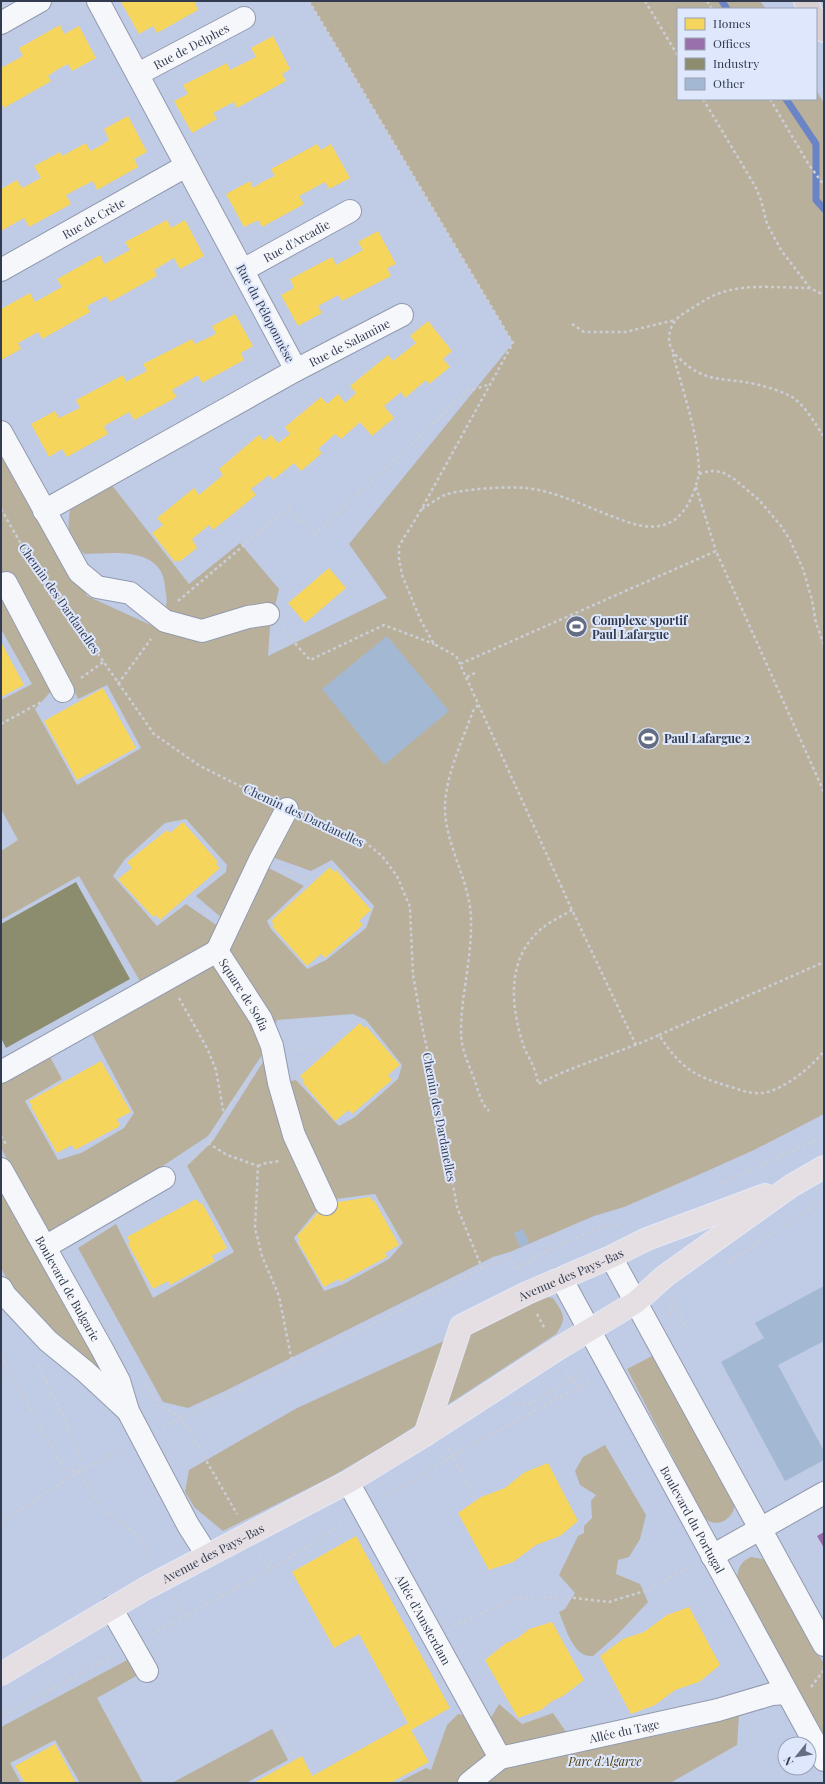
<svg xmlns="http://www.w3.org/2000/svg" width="825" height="1784" font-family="'Playfair Display',serif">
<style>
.green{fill:#b9b09c;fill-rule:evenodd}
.homes{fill:#f6d55c}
.offices{fill:#9970ab}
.industry{fill:#8c8c6e}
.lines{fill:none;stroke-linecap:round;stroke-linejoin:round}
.stream{stroke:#6b84c6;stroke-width:7}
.building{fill:#a3b8d3}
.minor-casing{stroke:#919aae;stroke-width:24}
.major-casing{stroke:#e3e8f4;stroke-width:24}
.highway-casing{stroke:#e3e8f4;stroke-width:24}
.path{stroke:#cbced7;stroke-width:2.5;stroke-dasharray:3 3;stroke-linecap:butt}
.minor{stroke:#f6f7fb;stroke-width:22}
.major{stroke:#e5dfe3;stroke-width:22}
.highway{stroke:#d9cfd2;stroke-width:22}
.labels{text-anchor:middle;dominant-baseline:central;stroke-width:4;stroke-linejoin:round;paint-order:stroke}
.street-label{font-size:12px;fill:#323b4f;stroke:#dee7fb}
.poi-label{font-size:12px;font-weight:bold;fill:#323b4f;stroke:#dee7fb;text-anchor:start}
.park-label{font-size:12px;font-style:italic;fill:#4d3b0d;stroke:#dee7fb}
</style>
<rect width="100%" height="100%" fill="#c0cbe6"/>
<path class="green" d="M309,1h451l6,8h-88v90h138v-9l8,13v1011l-70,36 -56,25 -74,32 -30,9 -84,36 -17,5 -268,134 -37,17 -25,-6 -85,-154 38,-24 37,74 81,-46 -47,-86 26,-25 55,-87 54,150 -28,34 30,53 20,-7 45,-25 14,-16 -28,-49 -47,6 -42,-118 10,-2 43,46 16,-9 43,-38 4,-14 -36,-45 -13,-6 -76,6 -11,29 -58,87 -98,65 -62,32 -47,-85v-66l48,-27 13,24 -37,22 33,59 23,-7 43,-25 10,-15 -42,-79 120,-75 55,-92 37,19 -37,35 4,8 36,40 19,-9 40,-32 8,-22 -42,-46 -21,11 -42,-15 -46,63 -27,-23 30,-24 1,-7 -41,-46 -21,4 -40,36 -12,17 44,50 29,-22 36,25 -10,16 -71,38 -62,-107 -78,44v-69l17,-11 -17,-31v-109l31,-16 -31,-55v-181l86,148 66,30c4,-6 12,-15 13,-21 2,-6 -1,-14 -1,-19 -3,-40 -53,-33 -81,-32 -16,-21 -18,-22 -13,-49l40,-21 78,100 51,-41 39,46 -9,39 -2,28 119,-58 -38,-54 164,-201zM107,685l34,63 -64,37 -42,-76 20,-22 18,1 5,11z
M1,1188l102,184 -7,1 -65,-62 -17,-19 -13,-24z
M542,1296l11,2c10,15 15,20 3,36l-164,107 -61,36 -108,54 -28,-23 -10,-16 4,-22 108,-62z
M654,1355l81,149c-2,16 -18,25 -31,14l-77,-149z
M605,1445l41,70 -6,24 -11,18 -11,3 -2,14 24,10 8,18 -30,32 -25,22c-3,0 -7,0 -10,-2 -12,-6 -19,-30 -24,-42l6,-3 10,-16 -16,-18 19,-39 6,-3v-7l8,-8 -1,-17 5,-6 -16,-10 -5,-14 8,-14z
M751,1557l12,2 7,6 54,99v75l-87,-161c1,-10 4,-17 14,-21z
M129,1659l9,16 -41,23 46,85h-63l-25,-43 -45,23 11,20h-20v-56z
M499,1704l23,20 31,-11 24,35c54,-8 111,-15 162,-34l-2,31 -67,38h-273l29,-15 5,2 16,-45 11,-11 31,7z
M272,1729l16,31 -42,23h-74z"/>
<path class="homes" d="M123,1h76l-4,2 3,7 -41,23 -4,-7 -14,8 -18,-32z
M60,25l4,9 15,-8 17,32 -24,13 -4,-7 -10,5 -10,7 3,5 -47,27 -3,-5v-35l22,-12 -4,-8z
M273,36l17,33 -8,5 4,7 -49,27 -3,-6 -10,5 -11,6 4,6 -25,14 -18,-32 14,-7 -5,-9 44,-22 3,7 26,-13 -5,-9z
M128,116l19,36 -13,7 4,8 -41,23 -4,-9 -14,7 -13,7 5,9 -42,23 -5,-9 -23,13v-42l16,-9 5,8 19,-10 -7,-12 26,-14 2,4 24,-13 4,8 10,-5 9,-6 -5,-11z
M317,144l4,6 10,-6 19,34 -21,11 -4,-7 -26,14 5,8 -42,23 -4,-7 -14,7 -18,-33 24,-13 3,7 11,-7 11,-5 -4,-7z
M167,220l4,8 14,-8 19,36 -24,13 -6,-11 -20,12 3,6 -47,26 -4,-6 -19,10 3,6 -48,27 -4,-7 -20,11 3,6 -20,11v-51l29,-16 5,9 27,-15 -5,-8 43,-24 4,9 26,-14 -5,-8z
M378,231l18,33 -9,4 4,8 -49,25 -4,-6 -20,11 4,7 -24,13 -17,-31 13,-7 -4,-9 42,-22 4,8 27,-15 -5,-8z
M235,314l18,32 -12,7 3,7 -42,23 -4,-8 -26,15 5,7 -43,23 -5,-8 -25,14 4,8 -41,23 -5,-8 -13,8 -18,-33 24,-13 4,7 21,-10 -4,-8 47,-25 3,7 11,-6 10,-5 -4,-7 49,-25 3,5 21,-10 -4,-8z
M428,321l24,30 -9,8 7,8 -21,17 -3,-4 -21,18 -4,-6 -17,14 10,12 -22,18 -12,-14 -19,17 -6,-5 -17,15 4,4 -21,18 -7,-8 -21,17 -4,-5 -18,14 5,6 -43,35 -4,-5 -17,14 5,9 -18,14 -2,-2 -2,2 -23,-29 11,-8 -6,-7 37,-30 5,7 24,-20 -4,-6 40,-34 5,6 7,-6 7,8 12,-9 -5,-7 36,-30 6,7 11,-10 7,9 11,-10 -6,-7 38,-31 5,6 23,-18 -6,-7z
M329,568l17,20 -41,35 -17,-20z
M1,642l23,43 -23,12z
M103,688l33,60 -59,32 -33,-59z
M183,822l35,40 -2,2 4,4 -60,52 -4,-5 -3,2 -35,-38 14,-11 -5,-6 40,-32 3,3z
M330,867l4,5 2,-2 35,40 -12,11 4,4 -38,33 -4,-4 -14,12 -35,-40 2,-2 -3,-3z
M360,1023l4,5 2,-2 34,39 -12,10 4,5 -40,34 -3,-4 -14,11 -33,-39 2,-1 -4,-5z
M101,1061l30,51 -14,7 3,7 -45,24 -3,-5 -15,8 -26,-46 1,-1 -3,-5z
M370,1197l2,4 2,-1 25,45 -14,8 2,4 -47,25 -1,-3 -15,8 -26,-45 2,-1 -3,-5 29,-32z
M196,1199l4,5 2,-1 25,45 -15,8 3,5 -45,24 -2,-4 -15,8 -25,-45 2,-2 -3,-5z
M548,1463l30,58 -18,15 -24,9 -23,17 -24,8 -31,-57 23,-16 24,-9 20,-16z
M356,1536l94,172 -39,22 18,32 -39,21h-137l49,-27 10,20 96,-53 -49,-89 -25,14 -42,-76z
M689,1607l31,58 -21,17 -24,8 -20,15 -24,9 -31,-58 23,-17 21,-7 23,-17z
M552,1622l32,58 -21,16 -11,5 -11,9 -23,8 -33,-58 21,-17 12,-5 11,-9z
M55,1744l21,39h-51l-10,-17z"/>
<path class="offices" d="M824,1532v16l-7,-12z"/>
<path class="industry" d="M76,882l54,97 -124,69 -5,-10v-114z"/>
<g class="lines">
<path class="stream" d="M722,1l5,8
M786,99l30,45v56l8,9"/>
</g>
<path class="building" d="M387,636l62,75 -65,54 -62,-76z
M523,1229l6,14 -9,5 -6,-15z
M824,1286v55l-46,24 46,86v9l-39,21 -64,-119 43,-24 -9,-15z"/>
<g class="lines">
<defs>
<g id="minor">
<path d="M1,23l39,-22"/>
<path id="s1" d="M138,74l106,-56"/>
<path id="s2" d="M1,270l185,-104"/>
<path id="s3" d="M243,270l107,-59"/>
<path id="s4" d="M296,370l106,-55"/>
<path d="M1,432l78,140 18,15 33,6 35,28 37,10 46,-14 20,-3"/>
<path d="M44,511l252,-141 -198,-369"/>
<path d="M1,586l5,-3 57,108"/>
<path d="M217,951l43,-91 27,-51"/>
<path id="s5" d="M1,1072l216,-121 44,68 11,27 7,37 15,52 32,69"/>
<path id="s6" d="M1,1169l101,180 17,32 9,30 60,114 19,30"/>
<path d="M45,1247l119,-69"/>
<path d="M611,1257l213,388"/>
<path id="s7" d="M561,1278l263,482"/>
<path d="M1,1288l4,7 43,46 38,31 42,39"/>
<path id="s8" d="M348,1482l152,276"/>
<path d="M712,1556l112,-63"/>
<path d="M111,1608l36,63"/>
<path id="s9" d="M469,1783l31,-25 218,-48 54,-16 15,-1"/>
</g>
<g id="major">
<path id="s10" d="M425,1435l36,-109 66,-33 84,-36 36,-18 118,-44"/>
<path id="s11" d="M1,1674l145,-86 202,-106 77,-47 131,-85 80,-48 29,-26 126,-90 33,-19"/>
</g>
<path id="highway" d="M805,1l5,8
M816,18l8,13"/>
</defs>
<use href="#minor" class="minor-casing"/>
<use href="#major" class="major-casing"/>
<use href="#highway" class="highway-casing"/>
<path class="path" d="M309,1l204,342 -92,167 -22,36v13l3,16 19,46 13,23 22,12 4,8
M645,1l33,55
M707,1l5,8
M703,99l52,87 6,14 6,24 14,26 29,38 14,7
M770,99l39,66 15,20
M810,288c-29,0 -65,-5 -93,6 -10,4 -21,12 -31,18 -11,6 -16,14 -17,26 0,9 5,16 11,21 26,25 44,18 75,25 13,3 26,7 37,13 13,8 24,28 32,40
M572,324l12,8h41l50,-12
M673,354c10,39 26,80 26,120
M696,487l20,64
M1,509l19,33 134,192 46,32 66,33
M422,509c7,-4 15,-11 23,-14 15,-6 64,-9 81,-7 27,3 55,16 80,26 17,6 35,15 53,12 25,-4 35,-30 40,-52l11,-3 12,1 11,6 26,22 22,26 9,14 13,29 9,31 4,23 8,22
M178,601l110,-93 27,26 153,-143 23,-7
M283,630l27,30 74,-35 50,19
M467,677l8,-4
M81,678l22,-16
M118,684l33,-45
M478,705l-5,6c-11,31 -28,65 -28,98 1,39 26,73 26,112 1,37 -10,74 -10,111 0,17 8,33 14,49 3,9 6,23 14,30
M1,724l42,-23
M309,818l56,24 17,14 15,20 13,31 3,68 9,51 14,63 21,118 25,61 28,-10 8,13
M281,869l25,10
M191,902l17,12
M572,910c-13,8 -28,14 -38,26 -28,30 -22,76 -10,111 5,12 13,23 14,37 39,-20 81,-31 121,-49 22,33 34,41 72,52 10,3 19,7 30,6 20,-1 51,-26 63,-42
M179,998l29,52 8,20 8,45
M659,1035l165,-73
M636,1045l-64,-135 -112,-246 256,-113 108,241
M295,1048l21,1
M1,1136l6,10
M208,1143l19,12 31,11 -3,62 7,28 17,40 12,61 4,6
M182,1165l26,-22 16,-28 29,-42
M258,1166l8,-3 15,-2
M721,1184l103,-48
M728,1262l96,-62
M517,1268l31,-18 50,-22 22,-3
M673,1300l11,25 -6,4
M537,1314l8,15
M669,1314l4,-12
M1,1356l63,113 15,3
M38,1365l30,61 12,33 -1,13 24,39 12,6 23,19 13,23
M566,1371l5,9 10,8
M146,1383l12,22 23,12 56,97
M516,1405l13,-1 56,-34
M163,1427l132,-64 187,-95
M448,1448l29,52
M383,1498l70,-42 114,-63 14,-5 10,-7
M1,1522l78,-50 43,-23
M260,1555l10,15
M174,1599l10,17
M453,1626l63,-28 50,-1 43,5 39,-12 44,-24
M152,1634l118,-64 74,-47
M699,1682l3,7
M811,1687l13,-17
M1,1716l110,-59
M277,1726l18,34
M394,1781l1,2"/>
<use href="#minor" class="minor"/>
<use href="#major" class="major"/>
<use href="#highway" class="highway"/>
</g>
<defs>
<symbol id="stadium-disc" viewBox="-11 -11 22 22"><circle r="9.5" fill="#646d84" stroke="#dee7fb"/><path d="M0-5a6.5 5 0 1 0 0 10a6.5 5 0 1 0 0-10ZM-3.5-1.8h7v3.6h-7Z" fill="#fff"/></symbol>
</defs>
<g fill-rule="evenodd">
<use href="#stadium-disc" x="564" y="614" width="25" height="25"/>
<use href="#stadium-disc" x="636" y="726" width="25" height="25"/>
</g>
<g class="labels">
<g class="street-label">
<text stroke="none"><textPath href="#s1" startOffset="60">Rue de Delphes</textPath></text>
<text stroke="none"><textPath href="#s2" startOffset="106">Rue de Crète</textPath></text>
<text stroke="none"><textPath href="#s3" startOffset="61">Rue d'Arcadie</textPath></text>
<text transform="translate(266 313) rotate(62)">Rue du Péloponnèse</text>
<text stroke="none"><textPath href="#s4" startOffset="60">Rue de Salamine</textPath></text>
<text transform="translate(60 598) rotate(55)">Chemin des Dardanelles</text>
<text transform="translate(304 815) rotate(25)">Chemin des Dardanelles</text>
<text stroke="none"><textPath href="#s5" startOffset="299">Square de Sofia</textPath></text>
<text transform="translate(440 1117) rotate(79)">Chemin des Dardanelles</text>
<text stroke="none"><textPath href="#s10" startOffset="236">Avenue des Pays-Bas</textPath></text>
<text stroke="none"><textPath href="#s6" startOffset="137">Boulevard de Bulgarie</textPath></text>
<text stroke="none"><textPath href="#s7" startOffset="275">Boulevard du Portugal</textPath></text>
<text stroke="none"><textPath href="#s11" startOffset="244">Avenue des Pays-Bas</textPath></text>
<text stroke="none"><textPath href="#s8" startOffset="157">Allée d'Amsterdam</textPath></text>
<text stroke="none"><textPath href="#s9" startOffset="167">Allée du Tage</textPath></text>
</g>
<g class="poi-label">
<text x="592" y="620">Complexe sportif<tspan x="592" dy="14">Paul Lafargue</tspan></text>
<text x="664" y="738">Paul Lafargue 2</text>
</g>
<g class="park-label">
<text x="605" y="1761">Parc d'Algarve</text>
</g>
</g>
<rect width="825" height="1784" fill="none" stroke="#323b4f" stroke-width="4"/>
<rect x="677" y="8" width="140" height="92" fill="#dee7fb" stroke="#99a2b6"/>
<rect x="685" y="18" width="20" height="12" fill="#f6d55c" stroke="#99a2b6"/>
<text x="713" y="28" font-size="12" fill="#323b4f">Homes</text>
<rect x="685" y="38" width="20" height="12" fill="#9970ab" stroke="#99a2b6"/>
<text x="713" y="48" font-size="12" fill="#323b4f">Offices</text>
<rect x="685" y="58" width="20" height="12" fill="#8c8c6e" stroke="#99a2b6"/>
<text x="713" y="68" font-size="12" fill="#323b4f">Industry</text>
<rect x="685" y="78" width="20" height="12" fill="#a3b8d3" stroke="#99a2b6"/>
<text x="713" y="88" font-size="12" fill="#323b4f">Other</text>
<g transform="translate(797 1756) rotate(240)"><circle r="19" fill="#dee7fb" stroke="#99a2b6"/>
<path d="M0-3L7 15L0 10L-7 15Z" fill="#646d84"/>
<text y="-6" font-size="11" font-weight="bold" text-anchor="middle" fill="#323b4f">N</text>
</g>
</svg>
